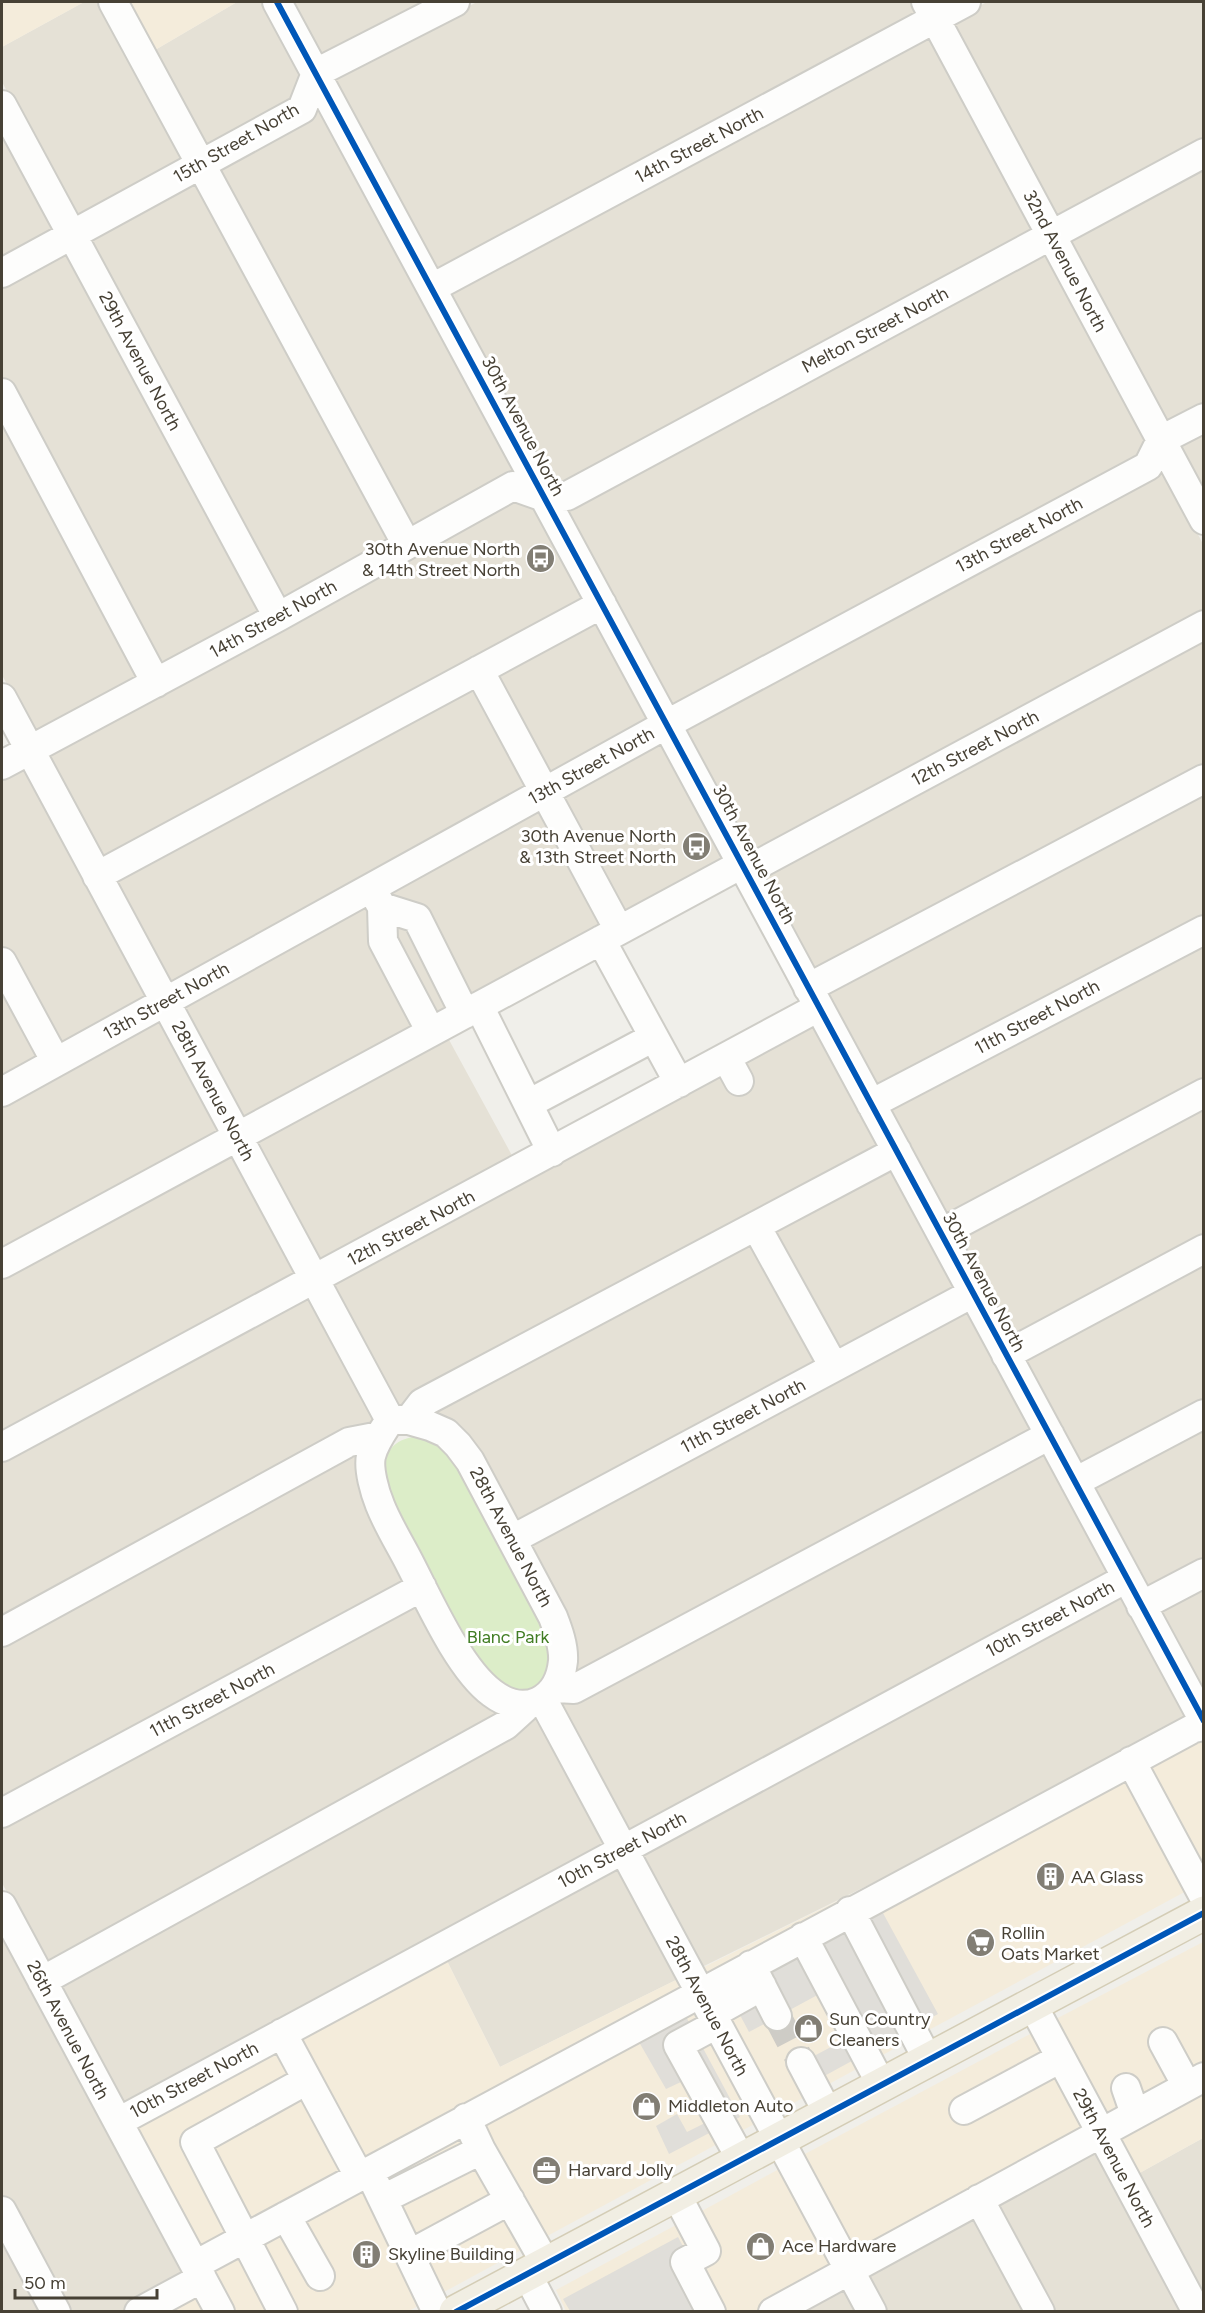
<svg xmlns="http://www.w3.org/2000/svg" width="1205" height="2313" font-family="Figtree,sans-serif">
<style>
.residential{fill:#e5e1d6}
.commercial{fill:#f4ecdb}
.green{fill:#dcedc8}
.parking{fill:#e0ded9}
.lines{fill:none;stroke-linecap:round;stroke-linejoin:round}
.minor-tunnel{stroke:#ceccc6;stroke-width:28;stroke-dasharray:28 14;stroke-linecap:butt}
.minor-casing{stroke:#cecdc7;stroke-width:32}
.major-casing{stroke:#d4cdb6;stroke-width:36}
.minor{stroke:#fdfdfc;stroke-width:28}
.major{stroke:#f1eee3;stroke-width:33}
.cycleway-casing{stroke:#fff;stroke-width:10}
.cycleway{stroke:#0057b8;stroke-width:6}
.labels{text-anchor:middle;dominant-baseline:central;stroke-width:6;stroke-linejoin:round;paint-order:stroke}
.street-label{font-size:18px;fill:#474135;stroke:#fff}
.poi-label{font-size:18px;fill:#474135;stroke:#fff;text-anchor:start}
.park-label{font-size:18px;fill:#417d24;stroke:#fff}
</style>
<rect width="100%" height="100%" fill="#f0efea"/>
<path class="residential" d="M84,2h22l32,58 99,-58h28l39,73 -10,28 -217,119 -75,-140v-35z
M290,2h144l-113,58z
M477,2h436l8,13 -484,259 -107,-197z
M987,2h216v140l-147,79 -107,-199z
M930,32l107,199 -472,255 -14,1 -105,-195z
M317,99l204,379 -238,125 -197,-364z
M2,128l56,104 -56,30z
M1203,165v241l-37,20 -100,-188z
M1046,248l103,193 -9,18 -468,251 -110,-204z
M67,250l196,364 -228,122 -33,-61v-391z
M1203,429v68l-28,-53z
M1161,463l42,81v70l-452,243 -70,-129z
M513,497l24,10 115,214 -482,267 -126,-235z
M1203,636v283l-327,171 -116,-216z
M662,738l142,265 -4,3 -69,-133 -283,165 67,123 -195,105 -141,-261z
M25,764l126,235 -149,82v-305z
M1203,941v297l-192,103 -126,-234z
M160,1016l141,261 -299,159v-332z
M814,1021l145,269 -441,236 -120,-116 -68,-126z
M1203,1260v302l-57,30 -126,-234z
M310,1294l68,126 -8,13 37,150 -405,219v-341z
M968,1307l144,268 -484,261 -72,-135 -29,-158z
M1203,1584v114l-47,-89z
M1121,1592l72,133 -493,243 -63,-115z
M417,1600l120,112 72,134 -486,262 -121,-225v-59z
M618,1863l62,115 -180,89 -55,-110z
M2,1929l197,367 -32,15h-165z
M1203,2138v162l-67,-125z
M1093,2142l91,169h-300l-21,-39z
M844,2283l15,29h-65z"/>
<path class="commercial" d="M2,2h82l-82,45z
M106,2h131l-99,58z
M1193,1725l10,19v138l-426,230 -77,-143z
M1203,1942v196l-67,37 -82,-155z
M445,1957l55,110 180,-89 78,144 -351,190 -175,-1 -100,-186z
M1034,2032l59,110 -230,130 -60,-117z
M781,2168l63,115 -50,29 -228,-1 -10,-21z
M199,2296l8,16h-40z"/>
<path class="green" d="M422,1436l14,6 14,10 96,172 7,36 -10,27 -23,8c-14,-9 -31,-18 -42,-29 -11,-11 -31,-57 -40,-73 -18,-34 -100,-153 -16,-157z"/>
<path class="parking" d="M877,1902l61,112 -132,72 -11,-20 53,-28 -25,-46 -74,40 -25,-47z
M683,2011l57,106 -71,37 -13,-28 21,-12 10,18 18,-9 -22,-42 -17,8 -31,-54z
M678,2237l40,74h-148l-7,-12z"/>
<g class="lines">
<path class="minor-tunnel" d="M777,2016l24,46"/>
<defs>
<path id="minor" d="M113,2l294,543
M277,2l927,1719
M926,2l278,518
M2,105l276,512
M2,273l300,-164 14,-36 139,-71
M432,288l534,-286
M2,393l154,290
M479,670l140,260
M2,698l388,722
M2,765l276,-148 235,-131 31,11 23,-1 637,-343
M746,871l458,-246
M97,876l505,-272
M371,888l11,19 1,34 48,91
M382,907l35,11 48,96
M601,940l78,143
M2,962l54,100
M808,988l396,-209
M479,1006l73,146
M726,1057l13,24
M2,1092l665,-368 481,-258 13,-26 43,-22
M528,1104l126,-67
M871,1104l333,-174
M756,1226l78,141
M941,1233l263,-140
M2,1264l740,-400
M1006,1355l198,-106
M390,1420h19l21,6 16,7 12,12 12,16 83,156c5,13 11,29 10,44 -4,40 -38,57 -71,32 -34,-25 -65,-97 -85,-135 -9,-17 -20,-35 -27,-53 -5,-12 -12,-36 -9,-49 3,-13 12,-25 19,-36z
M409,1420l13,-17 475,-252
M2,1447l817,-440
M1075,1482l129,-68
M513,1539l460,-246
M1141,1606l63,-33
M2,1632l347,-190 31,-6
M556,1688l18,1 476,-254
M543,1700l329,612
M1131,1761l73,136
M2,1813l420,-226
M2,1906l218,406
M850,1911l78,149
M803,1937l78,147
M751,1965l26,51
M42,1981l464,-256 22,-20
M1032,2004l165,308
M712,2014l50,-28
M717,2024l-39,21 63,114
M282,2033l77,143
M1163,2042l24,44
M801,2062l27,51
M1126,2088l9,26
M964,2110l97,-52
M118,2122l1009,-544
M481,2150l65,114
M369,2171l68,141
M676,2194l30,57 -21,11 26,50
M383,2199l98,-49 -15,-32
M979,2199l61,113
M2,2211l54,101
M286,2216l34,60
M410,2254l100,-54
M195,2265l999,-537 10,-2
M527,2274l20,38
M139,2312l63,-34
M283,2312l-88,-170 112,-62
M773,2312l431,-235"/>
<path id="major" d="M456,2312l748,-399"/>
</defs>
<use href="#minor" class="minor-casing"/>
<use href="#major" class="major-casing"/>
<use href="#minor" class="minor"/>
<use href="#major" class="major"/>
<defs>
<path id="cycleway" d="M277,2l927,1719
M456,2312l748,-399"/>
</defs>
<use href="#cycleway" class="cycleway-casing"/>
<use href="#cycleway" class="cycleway"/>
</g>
<defs>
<symbol id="bus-disc" viewBox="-11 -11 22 22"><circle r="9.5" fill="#827e74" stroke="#fff"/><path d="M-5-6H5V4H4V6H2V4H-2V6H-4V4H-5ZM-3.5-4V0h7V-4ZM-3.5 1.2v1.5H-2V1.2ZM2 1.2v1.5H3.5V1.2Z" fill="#fff"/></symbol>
<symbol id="building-disc" viewBox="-11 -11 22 22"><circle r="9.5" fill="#827e74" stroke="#fff"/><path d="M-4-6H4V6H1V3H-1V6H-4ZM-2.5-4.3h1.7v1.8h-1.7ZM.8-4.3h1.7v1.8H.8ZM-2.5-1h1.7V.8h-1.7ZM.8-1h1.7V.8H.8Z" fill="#fff"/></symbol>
<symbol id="supermarket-disc" viewBox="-11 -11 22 22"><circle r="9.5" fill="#827e74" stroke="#fff"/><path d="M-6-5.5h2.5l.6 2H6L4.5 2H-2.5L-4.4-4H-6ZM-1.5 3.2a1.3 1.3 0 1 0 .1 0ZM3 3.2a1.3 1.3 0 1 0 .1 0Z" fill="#fff"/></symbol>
<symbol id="shop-disc" viewBox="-11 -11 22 22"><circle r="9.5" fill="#827e74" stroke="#fff"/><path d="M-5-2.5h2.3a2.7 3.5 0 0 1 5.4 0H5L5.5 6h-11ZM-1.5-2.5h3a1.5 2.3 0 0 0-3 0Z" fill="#fff"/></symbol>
<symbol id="office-disc" viewBox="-11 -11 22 22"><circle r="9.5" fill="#827e74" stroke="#fff"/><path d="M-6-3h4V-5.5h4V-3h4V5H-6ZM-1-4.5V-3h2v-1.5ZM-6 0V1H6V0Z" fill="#fff"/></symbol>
</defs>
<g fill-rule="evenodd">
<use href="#bus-disc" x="524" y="542" width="33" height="33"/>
<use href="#bus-disc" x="680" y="830" width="33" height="33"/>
<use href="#building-disc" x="1034" y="1860" width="33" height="33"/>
<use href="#supermarket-disc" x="964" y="1926" width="33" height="33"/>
<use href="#shop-disc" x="792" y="2012" width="33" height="33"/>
<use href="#shop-disc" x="630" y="2090" width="33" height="33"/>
<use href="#office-disc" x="530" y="2154" width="33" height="33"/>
<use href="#shop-disc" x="744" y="2230" width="33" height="33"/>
<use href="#building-disc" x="350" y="2238" width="33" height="33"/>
</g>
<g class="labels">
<g class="street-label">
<text transform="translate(236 143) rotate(-30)">15th Street North</text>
<text transform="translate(699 145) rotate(-28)">14th Street North</text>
<text transform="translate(1065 261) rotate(62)">32nd Avenue North</text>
<text transform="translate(875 330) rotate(-28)">Melton Street North</text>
<text transform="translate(140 361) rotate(62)">29th Avenue North</text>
<text transform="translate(523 426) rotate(62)">30th Avenue North</text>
<text transform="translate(1019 535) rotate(-28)">13th Street North</text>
<text transform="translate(273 619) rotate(-29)">14th Street North</text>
<text transform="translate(975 748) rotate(-28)">12th Street North</text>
<text transform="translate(591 766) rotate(-29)">13th Street North</text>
<text transform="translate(754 854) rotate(62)">30th Avenue North</text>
<text transform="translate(166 1001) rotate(-29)">13th Street North</text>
<text transform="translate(1037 1017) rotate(-28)">11th Street North</text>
<text transform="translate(213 1091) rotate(62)">28th Avenue North</text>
<text transform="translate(411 1228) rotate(-28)">12th Street North</text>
<text transform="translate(984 1282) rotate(62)">30th Avenue North</text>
<text transform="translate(743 1416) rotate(-28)">11th Street North</text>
<text transform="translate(511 1537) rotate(62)">28th Avenue North</text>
<text transform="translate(1050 1619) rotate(-28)">10th Street North</text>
<text transform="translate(212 1700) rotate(-28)">11th Street North</text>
<text transform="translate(622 1850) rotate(-28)">10th Street North</text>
<text transform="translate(707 2006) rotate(62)">28th Avenue North</text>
<text transform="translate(68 2030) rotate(62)">26th Avenue North</text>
<text transform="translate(194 2080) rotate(-28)">10th Street North</text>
<text transform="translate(1114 2158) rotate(62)">29th Avenue North</text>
</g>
<g class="poi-label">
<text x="520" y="549" text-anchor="end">30th Avenue North<tspan x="520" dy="21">&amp; 14th Street North</tspan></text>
<text x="676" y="836" text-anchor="end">30th Avenue North<tspan x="676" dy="21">&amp; 13th Street North</tspan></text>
<text x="1071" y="1877">AA Glass</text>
<text x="1001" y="1933">Rollin<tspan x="1001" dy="21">Oats Market</tspan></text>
<text x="829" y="2019">Sun Country<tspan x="829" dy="21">Cleaners</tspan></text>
<text x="668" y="2106">Middleton Auto</text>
<text x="568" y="2170">Harvard Jolly</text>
<text x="782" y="2246">Ace Hardware</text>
<text x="388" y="2254">Skyline Building</text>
</g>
<g class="park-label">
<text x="508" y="1637">Blanc Park</text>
</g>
</g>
<rect width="1205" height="2313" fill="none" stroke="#474135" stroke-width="6"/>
<path d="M15 2289v9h142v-9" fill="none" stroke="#474135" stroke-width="3"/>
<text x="24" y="2289" font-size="18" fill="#474135" stroke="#ffffff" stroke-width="4.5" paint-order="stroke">50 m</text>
</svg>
